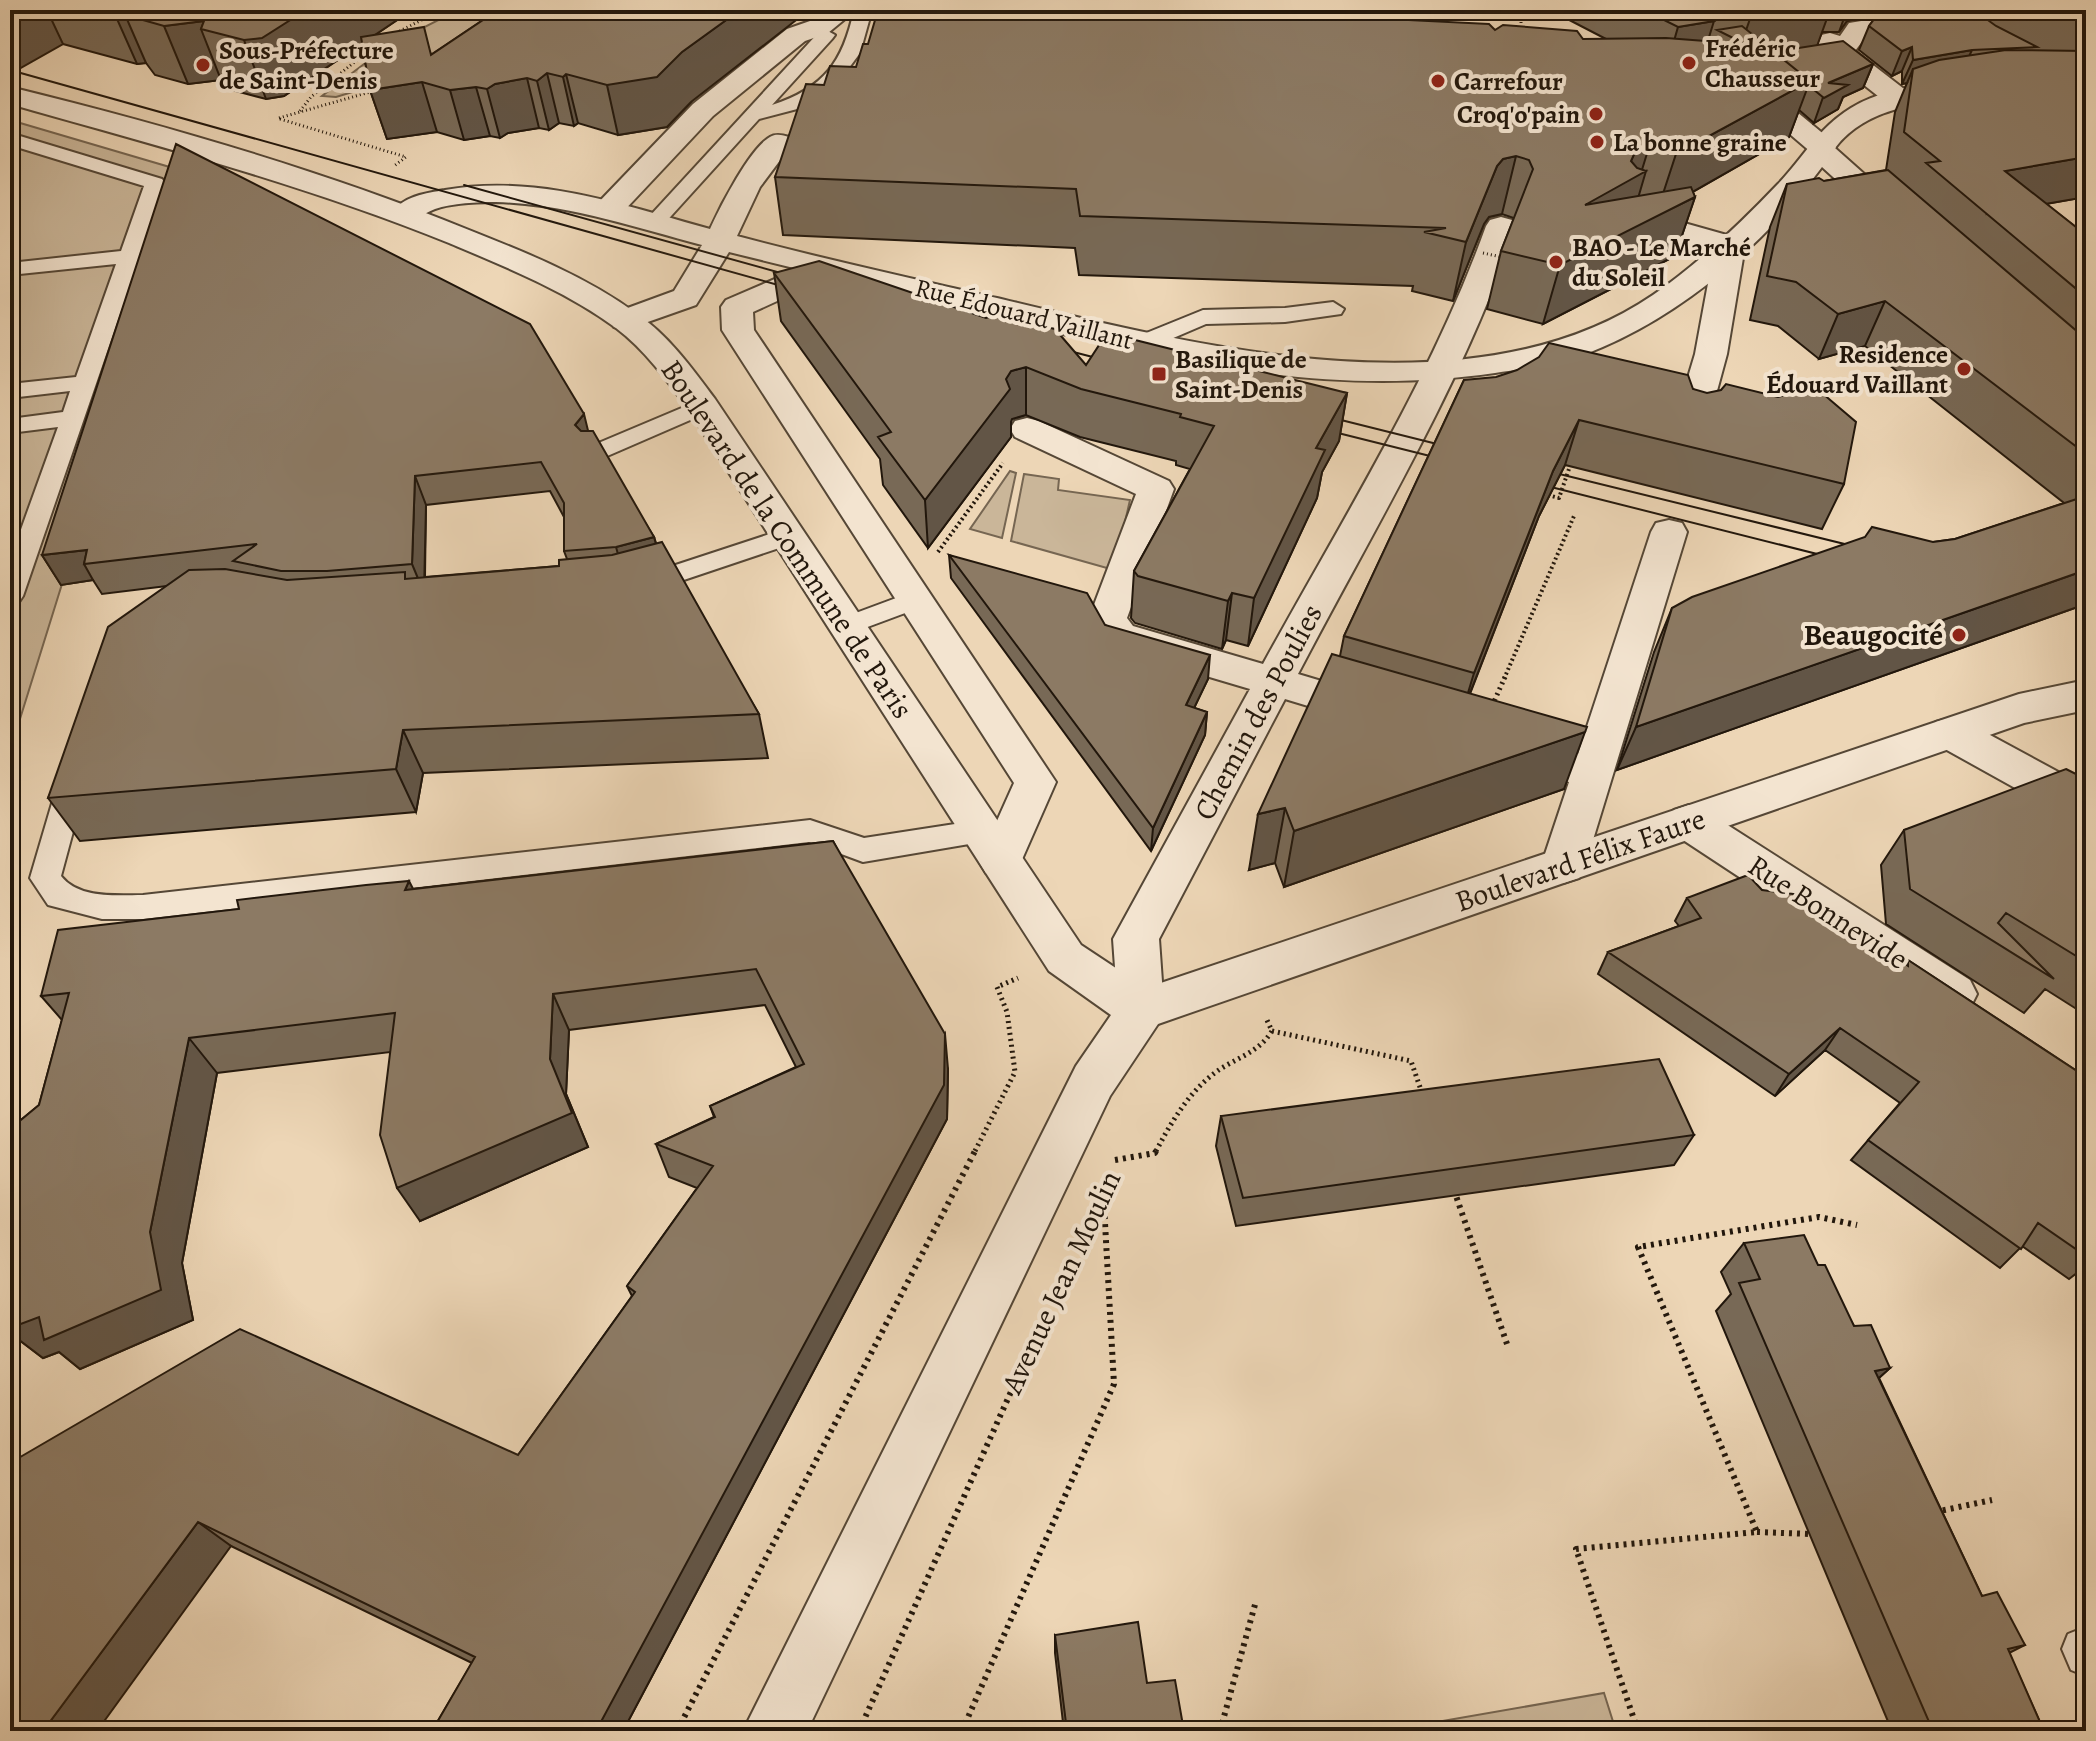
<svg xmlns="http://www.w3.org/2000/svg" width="2096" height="1741" font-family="Alegreya,serif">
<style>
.green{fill:#cab699;stroke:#766652;stroke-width:2}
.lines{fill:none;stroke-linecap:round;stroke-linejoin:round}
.service-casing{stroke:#554736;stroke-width:4}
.pedestrian-casing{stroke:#554736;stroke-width:4}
.minor-casing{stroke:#554736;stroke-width:4}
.tertiary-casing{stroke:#554736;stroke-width:4}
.path-far3{stroke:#22170c;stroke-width:3;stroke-dasharray:1 3;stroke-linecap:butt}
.path-far2{stroke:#22170c;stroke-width:4;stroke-dasharray:2 3;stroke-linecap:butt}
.path-far1{stroke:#22170c;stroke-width:5;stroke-dasharray:2 4;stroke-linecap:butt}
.path{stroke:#22170c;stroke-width:6;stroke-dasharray:3 5;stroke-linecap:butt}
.service{fill:#f3e4d0;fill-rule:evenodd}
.pedestrian{fill:#f3e4d0;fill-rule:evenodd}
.minor{fill:#f3e4d0;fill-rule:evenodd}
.tertiary{fill:#f3e4d0;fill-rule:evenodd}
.tram{stroke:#22170c;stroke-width:2}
.path-bridge-far1{stroke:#22170c;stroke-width:3;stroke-dasharray:1 3;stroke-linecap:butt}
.path-bridge{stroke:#22170c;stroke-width:4;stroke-dasharray:2 3;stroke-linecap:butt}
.wall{fill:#786956;stroke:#22170c;stroke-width:2;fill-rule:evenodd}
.shaded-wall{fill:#625546;stroke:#22170c;stroke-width:2}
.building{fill:#8c7a64;stroke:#22170c;stroke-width:2}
.poi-dot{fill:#8f2418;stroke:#f3e4d0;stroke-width:3}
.labels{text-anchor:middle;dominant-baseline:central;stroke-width:8;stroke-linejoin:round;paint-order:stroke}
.far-poi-label{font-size:26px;font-weight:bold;fill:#22170c;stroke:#f3e4d0;text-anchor:start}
.far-street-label{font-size:26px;fill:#22170c;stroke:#f3e4d0}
.street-label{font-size:30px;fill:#22170c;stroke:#f3e4d0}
.poi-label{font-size:30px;font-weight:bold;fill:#22170c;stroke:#f3e4d0;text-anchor:end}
</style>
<rect width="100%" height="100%" fill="#edd6b6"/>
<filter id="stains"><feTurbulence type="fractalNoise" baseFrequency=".0025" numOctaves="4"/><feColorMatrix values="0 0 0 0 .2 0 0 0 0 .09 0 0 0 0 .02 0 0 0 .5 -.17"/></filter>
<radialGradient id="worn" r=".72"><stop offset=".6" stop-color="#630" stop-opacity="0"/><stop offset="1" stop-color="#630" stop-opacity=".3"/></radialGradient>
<path class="green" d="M458,10h43l-38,49 -127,38 -14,-1 67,-51z
M10,120l180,53 -180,578z
M1010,471l6,2 -14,65 -32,-9z
M1024,474l35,5 -1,11 72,10 -16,70 -103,-29z
M1604,1693l12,38h-231z"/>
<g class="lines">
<defs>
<path id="service" d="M854,10h18l-12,43 -26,35 -33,20 -42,11 -97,107h-14l-3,-4 3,-4 172,-187 6,-1 9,5 -3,4 -60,66c52,-17 71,-43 82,-95z
M10,133l152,46 3,4 -142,413 -4,6 -9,3v-45l48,-133 -48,6v-14l53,-7 7,-21 -60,7v-14l66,-7 40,-113 -106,11v-12l111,-12 23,-65 -134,-41z
M1333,302l11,7 -3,5 -56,8 -79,2 -56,24 -8,2 -11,-7 3,-5 69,-28 82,-2z
M703,399l8,2 4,5 -4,5 -106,46h-16l-4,-5 4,-5z
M788,528l9,2 4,6 -4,6 -155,52 -9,-3 -4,-6 4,-6z
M915,591l9,3 4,6 -4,6 -78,29 -9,-3 -4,-6 4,-6z
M74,765l10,3 4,8 -27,100c18,23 55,19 82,19l667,-75 54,18 117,-18 10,3 5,8 -5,8 -10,3 -118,20 -54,-20 -666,77h-41l-54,-14 -18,-27 30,-102 4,-8z
M2083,1628l3,2v46l-15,-6 -9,-21 6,-15z"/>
<path id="pedestrian" d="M826,10h30l-28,23 -23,8 -92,75 -94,100 -11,3 -11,-3 -4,-6 4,-6 96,-100 94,-75 23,-8z
M1645,10h29l158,131 4,6 -4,6 -10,3 -10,-3z
M1928,10h62l-4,5 -9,3 -110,17 -12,16 53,41 4,6 -4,6 -10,2 -10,-2 -53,-42 -42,6 -9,-2 -4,-6 4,-6 38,-6 -5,-7 4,-6 9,-2 10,3 9,-13z
M1631,208l110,31 4,7 -18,108 -19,70 -5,8 -12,3 -12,-3 -5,-8 21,-70 19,-103 -94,-28 -4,-6 4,-6z
M1501,217l11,3 4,6c-51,154 -143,304 -218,448l87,26 6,10 -6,10 -14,5 -86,-26 -126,240 5,71 -6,14 -17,6 -17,-6 -6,-14 -5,-71 137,-250 -145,-43 -16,-28 47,-124 -121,-57 -5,-8 5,-8 12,-3 12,3 130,60 5,8 -47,129 6,8 130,38c78,-143 168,-284 223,-438l4,-6z
M1669,520l13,3 5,9 -102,334 -6,12 -16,5 -16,-5 -6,-12 28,-84 -70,-19 -6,-11 6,-11 15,-4 64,17 73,-222 5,-9z"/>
<path id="minor" d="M1960,79l10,2 4,6 -4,6c-47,11 -103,13 -135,55l72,64 4,6 -4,6 -11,3 -11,-3 -63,-57c-64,85 -154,161 -256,194 -22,7 -48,8 -71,12 -158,23 -300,-7 -453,-44 -76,-19 -153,-38 -229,-56l4,5 -5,7 -59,27 1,18 302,452 -40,91 -15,5 -15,-5 -7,-12 35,-78 -292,-453 -1,-23 5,-7 72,-31 -69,-17 -33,53 -71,25 -11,-3 -5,-7 5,-7 60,-22 28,-46c-68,-18 -135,-41 -206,-43 -18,0 -44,1 -61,7 -16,6 -21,16 -40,11l-4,-6c12,-18 35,-21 54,-24 92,-16 177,15 265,39 10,-22 40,-81 60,-92 6,-4 13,-2 19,0l4,6 -33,44 -23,49c86,23 173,42 260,62 195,47 476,120 656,-3 45,-31 87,-71 125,-111 26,-27 39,-55 73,-76 32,-20 73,-23 109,-29z
M1951,718l15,4 120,65v36l-15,-4 -135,-75 -6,-11 6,-11z
M1689,805l15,5 266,170 7,14 -7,14 -16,5 -16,-5 -264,-174 -6,-12 6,-12z"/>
<path id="tertiary" d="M10,87c155,38 311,83 459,143 58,23 118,47 168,84 32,22 55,54 78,85l366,546 65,43 873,-294 67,-14v30l-62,13 -866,301 -48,72 -303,635h-64l333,-665 35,-51 -62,-44 -361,-562c-21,-29 -43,-59 -72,-81 -50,-37 -110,-61 -167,-85 -143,-58 -291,-97 -439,-139z"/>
</defs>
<use href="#service" class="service-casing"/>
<use href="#pedestrian" class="pedestrian-casing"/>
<use href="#minor" class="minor-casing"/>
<use href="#tertiary" class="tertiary-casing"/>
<path class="path-far3" d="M1521,10v23
M396,33l45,-23
M300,111l11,-14 56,-45
M279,118l98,-28
M280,119l126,38 -12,9"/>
<path class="path-far2" d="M938,552l65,-89
M1504,679l70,-163"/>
<path class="path-far1" d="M1492,706l13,-29
M1272,1031l139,30 11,32
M975,1151l40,-79 -8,-60 -10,-25 21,-9
M1156,1151c15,-28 31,-56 56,-76 21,-17 45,-20 60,-44l-6,-13"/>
<path class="path" d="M1115,1160l40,-7 2,-4
M1454,1190l53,154
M1935,1512l57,-12
M1757,1532l53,2
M677,1731l299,-582
M859,1731l185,-413
M962,1731l152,-347 -11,-197
M1220,1731l36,-130
M1638,1731l-62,-182 181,-17 -119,-285 181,-30 38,8"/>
<use href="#service" class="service"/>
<use href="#pedestrian" class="pedestrian"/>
<use href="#minor" class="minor"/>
<use href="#tertiary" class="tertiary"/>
<path class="tram" d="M10,70l786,220
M464,185l335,93
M1054,347l58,15
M1321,415l136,34
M1318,428l132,33
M1539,469l326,80
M1531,482l306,77"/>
<path class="path-bridge-far1" d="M1483,253l23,5"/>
<path class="path-bridge" d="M1548,495l11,3 11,-32"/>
</g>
<path class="wall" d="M10,10h402l-37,25 57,19 66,-44 193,92 -24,25 -49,8 -40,-12 -4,3 -15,-3 -10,7 -10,-2 -31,5 -8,5 -10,-2 -26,4 -27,-8 -50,7 -17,-49 -8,-46 -78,52 -18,3 -42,-11 -3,-8 -33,4 -33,-9 -9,-12 -9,1 -74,-20z
M1550,10h424l12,8 4,-8h96v187l-40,7 40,31v369l-469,166 37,-118 18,-44 261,-66 22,-3 109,-36 -199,-157 -46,13 -41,-33 -28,-6 20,-93 17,-43 37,-3 62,-11 9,-58 12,-29 -5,1v-13l-10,5 -33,-26 10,-24 8,-11 -30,6 -8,11h-17l-5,13 56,19 -10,24 -20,9 -5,12 -24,14 -15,-13 -10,27 -96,55 2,5 -20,59 -132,68 -56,-15 14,-58 13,-33 -12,-4 -13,3 -5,7 -31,77 -41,-10 1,-5 -334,-11 -4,-27 -292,-13 -8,-58 49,-92 32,-18 575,-46 64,9 88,9h23z
M774,273l312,92 261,28 -8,48 -17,31 -5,26 -69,148 -22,-6 -4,9 -87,-26 -4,-5 3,-47 56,-102 -14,-4v-4l-96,-24 -54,-22 -14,4 -1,3v15l-83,111 -45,-63 -3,-26 -99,-138z
M1464,380l229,9 151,95 -22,45 -257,-64 -26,51 -69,178 94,95 -280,98 -9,-24 -26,7 91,-214 4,-20z
M588,431l66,106 2,6 103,171 9,44 -345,15 -7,39 -336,29 -32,-43 119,-212 -65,8 -9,-14 -32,5 -19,-30zM550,491l14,26v34l3,8 -8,7 -134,11 1,-72z
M949,555l156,70 103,54 -14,29 13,4 -2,23 -54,116 -200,-273z
M2086,779v236l-41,-26 -21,24 -138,-89 -5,-59 23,-35z
M833,841l115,228 -1,50 -324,612h-191l40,-68 -241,-117 -221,-83 508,-8 114,-159 -5,-10 70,-98 -28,-11 -13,-33 58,-27 -4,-11 86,-39 -31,-62 -196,25 -3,64 22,53 -168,74 -30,-169 -173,21 -35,190 11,57 -113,49 -21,-17 -16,6 -33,-25v-204l29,-24 23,-85 -21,-24 372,-107z
M1762,890l143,74 3,-4 178,117v189l-17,13 -47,-33 -22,22 -149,-108 49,-57 -75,-53 -50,46 -177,-122 10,-22 71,-26 -4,-5 12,-23z
M1221,1116l473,19 -20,30 -438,61 -20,-80z
M1744,1243l74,22 36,61 36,42 -11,10 103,218 43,49 -16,8 35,78h-152l-176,-420 15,-17 -10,-22z
M1055,1635l92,48 37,48h-120l-9,-78z"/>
<path class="shaded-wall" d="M10,10h37l16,34 -53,30z
M113,10h10l23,53 -9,1z
M306,10h106l-128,86 -18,3 -22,-59z
M740,10h69l-118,92 -24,25 -49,8 -11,-50 75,-33z
M1397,10h37l-4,21 -44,-12z
M1792,10h38l-13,36 -76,11 4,-13 -3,-2 9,-26z
M1847,10h62l-52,8 -10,3 -8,11z
M204,21l-3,8 20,51 -33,4 -24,-58z
M1714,21l-13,42 -35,6 12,-42z
M1912,47l-10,24 -10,5 10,-25z
M1972,50l-11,24 -48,-5 -6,14 -5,1 11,-24z
M1873,64l-10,24 -20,9 -5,12 -24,14 14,-40z
M547,73l12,50 -10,7 -12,-49z
M566,74l12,49 -4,3 -11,-49z
M527,78l12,50 -31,5 -8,5 -13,-49 8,-5z
M1810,81l-21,56 -132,75 19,-58z
M422,82l15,50 -50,7 -17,-49z
M476,87l14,49 -26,4 -14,-50z
M1649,147l-8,26 5,-2 -17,58 66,-32 -20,59 -132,68 17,-59 25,-60 46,-44 4,-9z
M1516,156l-14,58 -13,3 -5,7 -31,77 13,-59 31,-76 6,-7z
M2086,157v40l-99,17 18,-43z
M1885,301l-20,45 -46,13 19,-45z
M1026,367v48l-14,4 -1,3v15l-83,111 -3,-48 86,-129z
M1347,393l-8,48 -17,31 -5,26 -69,148 6,-48 62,-150z
M584,414l7,29 -16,-18z
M1579,420l-14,45 -26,51 -78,200 13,-43 79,-202z
M415,476l11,29 -2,88 -12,-29z
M654,537l8,29 -38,10 -8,-29z
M87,550l-3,14 9,16 -32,5 -19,-30z
M2086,570v34l-469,166 19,-43z
M1232,593l-6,47 -4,9 6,-48z
M1210,655l-2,24 -24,50 2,-24z
M1207,712l-2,23 -54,116 2,-23z
M403,730l20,43 -7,39 -20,-43z
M1585,732l-21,57 -280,98 10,-56z
M1285,808l-10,55 -26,7 9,-56z
M409,881l19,37 -23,-28z
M553,994l16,36 -3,64 22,53 -168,74 -23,-33 153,-129z
M1840,1028l-15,22 -50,46 14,-22z
M945,1034l3,35 -1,50 -324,612h-27z
M189,1038l28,35 -35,190 11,57 -113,49 -21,-17 -16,6 -33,-25v-5l140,-96z
M1890,1368l-29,26 14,-23z
M198,1522l33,24 -134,185h-54z"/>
<path class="building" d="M124,10h182l-44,28 -18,2 -43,-11 3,-8 -40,5 -35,-10z
M498,10h242l-58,42 -25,25 -50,8 -41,-11 -3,3 -16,-4 -10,8 -10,-3 -32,6 -8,5 -11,-2 -26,3 -28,-8 -52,8 -9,-53 63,-10 7,28z
M878,10h519l-11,9 103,5 6,6 8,-5 74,6 6,8 83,-1 79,6 -28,-14 25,-4 68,55 -134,73 -27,-7 -14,5 -4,9 6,7 9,3 -61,34 106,-18 4,10 -135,68 -59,-14 32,-82 -4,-9 -13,-4 -13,3 -6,7 -31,76 -42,-10 22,-4 -366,-12 -4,-27 -301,-12 31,-93 18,1 6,-19 26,1 7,-23h5z
M1644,10h57l13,11 -36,6z
M1743,10h49l-41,6z
M1903,10h71l22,16 41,21 -65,3 -59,10 -1,-13 -10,4 -33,-25 9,-12z
M2066,10h20v10z
M1843,41l30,23 -45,19 20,2 -24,13 -16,-13 2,-4 -36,-29z
M2006,50l80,1v106l-81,14 81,64v62l-160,-134 14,-2 -36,-29 9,-63 26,-9z
M176,144l354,180 54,90 -9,11 6,6h12l61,106 -38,10 -52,4v-48l-23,-41 -126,14 -3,88 -85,7h-46l-48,-10 24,-17 -173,20 3,-14 -45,5z
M1888,170l198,169v115l-201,-153 -47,13 -42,-32 -29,-6 20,-92 32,-6 5,3z
M819,261l167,57 7,-2 62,13 31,36 21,-32 240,60 -31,55 9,2 -71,148 -22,-5 -4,8 -90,-25 -4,-5 80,-145 -34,-9 1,-3 -100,-25 -55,-22 -15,4 -5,8 4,10 -85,111 -47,-63 13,-5 -117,-159z
M1549,343l139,32 5,14 14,4 14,-3 5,-6 52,13 37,-10 41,35 -12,62 -265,-64 -26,51 -79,202 -130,-37 120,-256 32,-3 21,-7 22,-13z
M2086,496v74l-450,157 36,-119 20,-11 173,-60 7,-10 61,15 22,-3z
M662,542l97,172 -356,16 -7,39 -348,29 60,-171 81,-57 36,-1 62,11 118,-8v7l154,-13v-6l53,-5z
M949,555l138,38 18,32 105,30 -24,50 21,7 -54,116z
M1332,654l255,73 -2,5 -291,99 -9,-23 -27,6z
M2066,769l20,10v183l-80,-49 -8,10 56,56 -144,-90 -6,-59z
M833,841l112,193 -1,51 -348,646h-164l43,-74 -277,-135 -155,209h-22l-11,-6v-262l230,-134 278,126 117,-163 -8,-6 86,-120 -57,-22 59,-27 -5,-11 94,-42 -48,-95 -203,25 -3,65 22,54 -175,75 -17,-53 15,-122 -206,25 -39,194 11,58 -117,50 -5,-23 -29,11v-199l29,-24 30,-112 -28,3 17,-66 181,-21 -2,-9 129,-15 43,-4 -4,9z
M1748,875l14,15 39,5 107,71v-6l178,117v179l-48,-33 -17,26 -153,-109 51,-58 -79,-54 -51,46 -181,-122 93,-34 -14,-20z
M1659,1059l35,76 -451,63 -22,-82z
M1804,1235l14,30h7l29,61 17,-1 19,43 -15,3 107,225 15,-4 28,53 -17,4 36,82h-111l-194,-448 21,-4 -16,-36z
M1138,1622l9,61 28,-3 9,51h-117l-12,-96z"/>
<g class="poi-dot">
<circle cx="1689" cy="63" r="8"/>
<circle cx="203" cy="65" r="8"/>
<circle cx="1438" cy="81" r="8"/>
<circle cx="1596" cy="114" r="8"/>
<circle cx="1597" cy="142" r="8"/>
<circle cx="1556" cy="262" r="8"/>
<circle cx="1964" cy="369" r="8"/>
<rect x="1151" y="366" width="16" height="16" rx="4"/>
<circle cx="1959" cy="635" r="8"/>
</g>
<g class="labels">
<g class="far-poi-label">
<text x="1705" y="48">Frédéric<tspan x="1705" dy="30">Chausseur</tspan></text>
<text x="219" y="50">Sous-Préfecture<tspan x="219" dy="30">de Saint-Denis</tspan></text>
<text x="1454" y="81">Carrefour</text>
<text x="1580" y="114" text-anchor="end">Croq'o'pain</text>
<text x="1613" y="142">La bonne graine</text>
<text x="1572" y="247">BAO - Le Marché<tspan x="1572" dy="30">du Soleil</tspan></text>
<text x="1948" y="354" text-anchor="end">Residence<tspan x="1948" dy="30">Édouard Vaillant</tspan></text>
<text x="1175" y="359">Basilique de<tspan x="1175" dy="30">Saint-Denis</tspan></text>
</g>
<g class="far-street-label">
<text transform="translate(1024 314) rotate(14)">Rue Édouard Vaillant</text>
</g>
<g class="street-label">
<text transform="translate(787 539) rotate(56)">Boulevard de la Commune de Paris</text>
<text transform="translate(1258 712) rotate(-62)">Chemin des Poulies</text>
<text transform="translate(1580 860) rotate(-19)">Boulevard Félix Faure</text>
<text transform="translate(1828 912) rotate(33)">Rue Bonnevide</text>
<text transform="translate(1061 1282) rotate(-65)">Avenue Jean Moulin</text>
</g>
<g class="poi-label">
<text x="1943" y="635">Beaugocité</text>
</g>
</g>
<rect width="2096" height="1741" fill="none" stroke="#edd6b6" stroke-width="40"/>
<rect x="12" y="12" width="2072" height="1717" fill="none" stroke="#22170c" stroke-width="4"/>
<rect x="20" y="20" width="2056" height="1701" fill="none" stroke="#22170c" stroke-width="2"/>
<rect width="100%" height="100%" filter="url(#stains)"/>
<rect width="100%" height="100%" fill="url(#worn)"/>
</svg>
